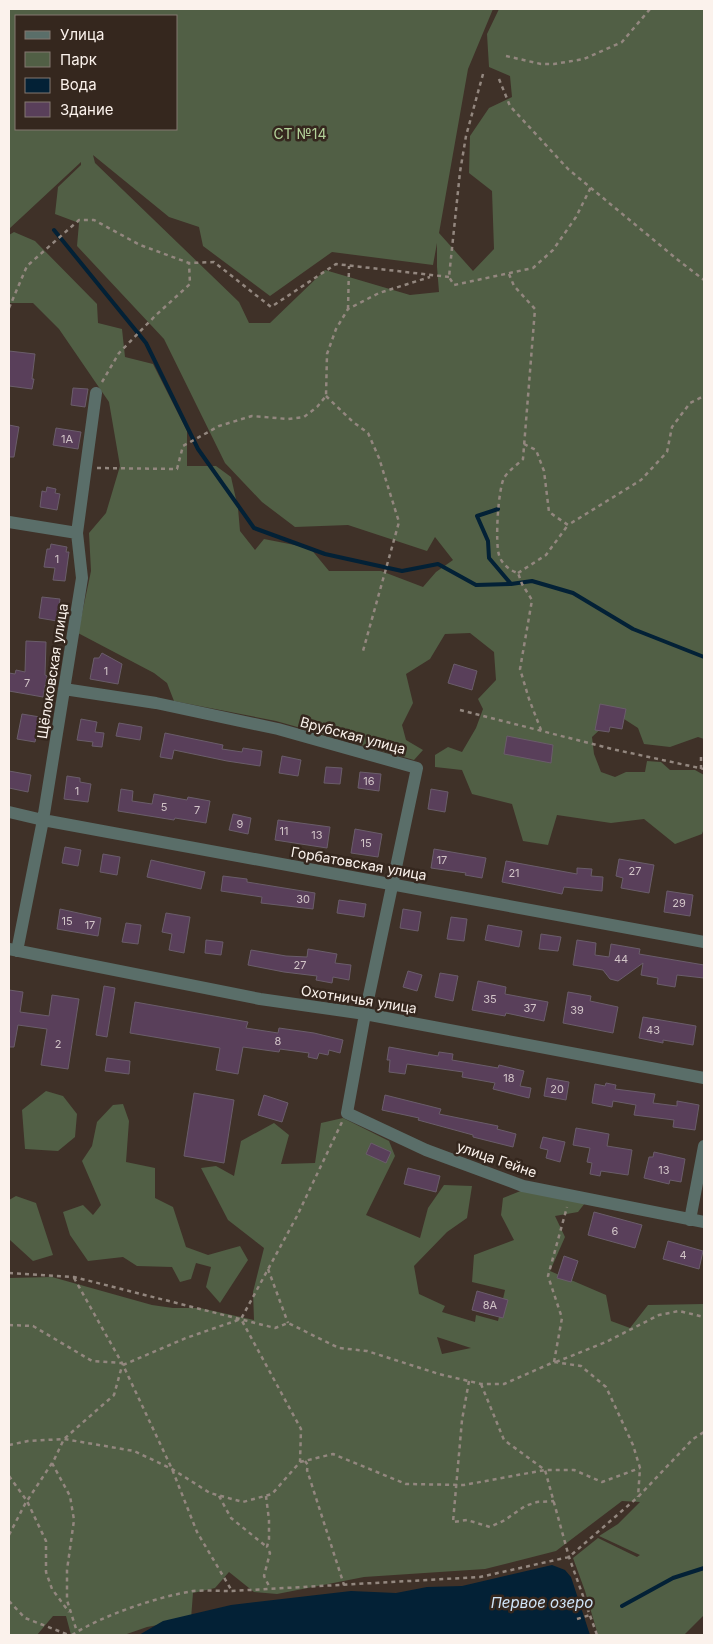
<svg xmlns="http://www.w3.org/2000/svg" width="713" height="1644" font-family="Inter,sans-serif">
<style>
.green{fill:#515f45;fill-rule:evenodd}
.water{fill:#032136}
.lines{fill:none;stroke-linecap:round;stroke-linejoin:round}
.stream{stroke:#032136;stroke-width:4}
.building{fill:#593f5a;stroke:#6a5d6a}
.path{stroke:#93877f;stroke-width:2.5;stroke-dasharray:4 4;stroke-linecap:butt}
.minor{stroke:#5a6e69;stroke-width:12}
.labels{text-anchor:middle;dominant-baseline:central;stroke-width:5;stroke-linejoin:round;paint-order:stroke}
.number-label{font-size:11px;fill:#d2c5c8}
.park-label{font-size:14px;fill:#b3d299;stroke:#35271e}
.street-label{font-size:14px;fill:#fbf2ec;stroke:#35271e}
.water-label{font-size:15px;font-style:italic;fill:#cfe4f7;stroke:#35271e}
</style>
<rect width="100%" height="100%" fill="#3f3128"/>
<path class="green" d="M9,9h484l-25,60 -29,164 34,38 21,-22 -2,-58 -23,-18 1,-37 19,-28 23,-11 -2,-21 -21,-9 -2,-33 12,-25h205v730l-6,-2 -28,10 -26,-3 -6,-16 -14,-9 -17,4 -15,14 2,17 7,18 14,5 11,-5h19l2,-11 14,1 9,8h25l9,5v53l-2,6 -27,10 -31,-25 -33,4 -54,-8 -9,30 -25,-4 -11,-37 -40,-10 -10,-24 -27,-3v-12l13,-8 14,5 14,-24 7,-19 -5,-10 18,-19 -2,-28 -24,-19 -25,1 -15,25 -24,15 7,29 -11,22 4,15 17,10 -9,10 -138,-39 -102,-20 -7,-18 -13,-10 -76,-40 13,-62 -2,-38 17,-20 14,-47 -11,-64 -50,-73 -26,-26h-24v-68l5,-3 21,9 62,63 1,19 24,6 3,28 28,7 34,67v35h29l15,11 7,31 2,23 15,19 9,-11 46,9 19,23h52l42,16 13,-15 17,-12 -18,-23 -8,14 -79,-26 -53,2 -33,-25 -37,-39 -61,-124 -87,-93 2,-23 -24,-9 3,-27 23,-22v-3l-72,67zM16,16h160v113h-160zM93,155l76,62 30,10 4,19 67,50 62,-44 101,13 4,-22v24l2,25 -29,3 -85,-25 -55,53h-21l-10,-21 -144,-139z
M46,1091l17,5 14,18 -2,23 -17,14 -33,-2 -3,-39z
M123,1104l6,17 -3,41 29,6v30l18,9 13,40 22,8 32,-9 8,14 -28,43 -14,-16 5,-20 -15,-4 -5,16 -11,3 -8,-15 -35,-1 -14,-9 -35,4 -18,-26 -7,-23 20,-7 10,10 8,-10 -19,-44 10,-15 5,-24 16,-17z
M343,1118l46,23 6,15 -29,59 54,23 8,-30 16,-23 28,1 -5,32 -20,14 -33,34 5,28 26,12 -3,6 33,10 1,-7 22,6 7,-31 -33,-8 2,-27 40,-15 -13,-25 2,-17 30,-12 52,17 -7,9 -23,4 10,21 -15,34 56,24 5,26 19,7 18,-23 56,-1v311l-20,20h-86l-13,-44 -12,-33 25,-20 39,19 3,-2 -41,-19 19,-12 22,-22 -18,-1 -66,50 -71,18 -121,8 -87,17 -23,-2 -25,-20 -14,16 -22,5 -2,26 -44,8 -23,8h-53l-5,-19h-13l-16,19h-28v-357l43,-1 100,28 21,3h27l54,12 -1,-28 11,-44 -36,-28 -27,-52 15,-2 18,10 7,-35 33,-18 15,12 -8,29 34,-1 6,-40zM437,1337l34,11 -29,6z
M16,1196l20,7 17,52 -20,6 -23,-21 -1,-40z"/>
<path class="water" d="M552,1565l13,5 6,7 19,58h-451l24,-14 68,-16 120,-14 45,2 31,-6 35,-1z"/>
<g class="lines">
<path class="stream" d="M54,230l92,113 52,106 56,79 71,26 77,17 36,-7 38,21 35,-1 21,-3 41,12 60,36 71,28
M498,509l-21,7 11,25 1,17 22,26
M622,1606l51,-28 31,-10"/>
</g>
<path class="building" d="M9,351l26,3 -3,25h2l-2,10 -23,-3z
M73,388l15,1 -3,18 -14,-2z
M9,425l10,2 -5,30h-5z
M56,428l25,4 -3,17 -25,-4z
M47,487l9,2 -1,4 5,1 -3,16 -17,-3 2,-16 4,1z
M51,544l16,3 -1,5h3l-4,29 -12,-1 2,-12 -11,-1 3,-18h3z
M42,597l18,2 -3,22 -18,-3z
M26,641l20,1 -1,33 2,1 -4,21 -34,-6v-18l6,1 1,-4 9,2z
M102,653l20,11 -4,20 -28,-5 4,-21h5z
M454,664l23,7 -5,19 -24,-7z
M600,704l26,5 -4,20 -12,-2 -1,5 -14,-2z
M22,714l18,3 -5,25 -18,-3z
M81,719l16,3 -2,10 9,1 -2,14 -10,-1 1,-4 -16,-2z
M119,723l23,4 -2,13 -24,-4z
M165,733l58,12 -1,4 20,3 1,-4 19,3 -2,15 -33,-5 -53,-11 -2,9 -12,-2z
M507,736l46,9 -2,18 -47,-9z
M282,756l19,4 -3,16 -19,-3z
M326,767l16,1 -2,16 -16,-1z
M9,771l22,4 -3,17 -19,-4z
M360,772l21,2 -2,17 -21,-3z
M67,776l13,2v4l11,2 -3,18 -24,-3z
M121,789l12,2 -1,10 20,3 2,-10 33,6 1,-3 22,4 -4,22 -31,-5 -1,2 -56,-9z
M431,789l17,3 -3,20 -17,-3z
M233,814l18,4 -3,16 -19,-4z
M278,820l52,7 -3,21 -52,-8z
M355,829l27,5 -4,23 -27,-4z
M65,847l16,3 -3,16 -16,-3z
M434,849l52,9 -4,20 -17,-3 1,-2 -35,-5z
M103,854l17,3 -3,18 -17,-3z
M619,859l35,6 -5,28 -28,-5 2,-10 -7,-2z
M151,860l54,12 -4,17 -54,-12z
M506,861l71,13v-6l15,1 -1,7 12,1 -1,14 -38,-4 -2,7 -60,-12z
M223,876l24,3v3l68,11 -2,16 -52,-6 1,-6 -41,-6z
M667,891l26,4 -3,21 -26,-4z
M339,900l27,4 -2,13 -27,-4z
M60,909l41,9 -3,18 -41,-7z
M403,909l18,3 -3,19 -18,-3z
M166,913l24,4 -6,36 -15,-3 3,-16 -10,-2z
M451,917l16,2 -3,22 -17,-2z
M126,923l15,2 -3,19 -16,-2z
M488,925l34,6 -3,16 -34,-7z
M541,934l20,3 -3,14 -19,-2z
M206,940l17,2 -2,13 -16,-2z
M577,940l19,3 -1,12 14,2 2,-13 29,5 -1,5 65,11v13l-27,-3 -2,12 -18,-3 1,-6 -17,-3 2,-12 -25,18 -8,-2 -7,-9 -30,-5z
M308,949l29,5 -2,9 16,2 -2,15 -16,-3 -1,6 -16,-3 1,-4 -33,-4 -36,-7 3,-15 35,6 21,1z
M408,971l14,4 -5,16 -14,-4z
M440,973l18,3 -5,25 -18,-4z
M478,981l28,6 -1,7 43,8 -4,19 -38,-8 -1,3 -33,-6z
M104,986l11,2 -8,49 -11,-2z
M9,990l14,2 -3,20 29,4 3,-21 27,4 -11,70 -27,-4 6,-36 -29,-4 -4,22h-5z
M568,992l23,4 -1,5 28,6 -5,26 -50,-10z
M135,1002l113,20 -2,6 32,5 1,-5 35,5 29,7 -3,13 -11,-3 -1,5 -9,-2 -2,6 -9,-2 1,-4 -29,-4 -1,3 -36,-5 -5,27 -22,-4 4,-22 -90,-15z
M643,1017l53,9 -3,19 -30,-5v3l-24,-5z
M389,1047l49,9 1,-4 14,2 -1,6 46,8 1,-3 25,6 -4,15 11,2 -2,10 -36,-9 2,-6 -33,-6 1,-5 -56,-8 -2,10 -16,-2 1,-12h-3z
M107,1058l23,3 -1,13 -24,-3z
M547,1078l22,4 -3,18 -22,-4z
M606,1083l10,2 -1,4 40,5 -2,9 24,3v-5l22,4 -4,25 -22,-3 1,-7 -40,-5 2,-10 -23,-4 -1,6 -20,-4 3,-19 10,2z
M194,1093l40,7 -10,63 -40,-7z
M264,1095l24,8 -6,19 -24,-7z
M385,1095l56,14 -2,5 59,12 -1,3 19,5 -3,13 -40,-10v-2l-55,-15 1,-2 -37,-8z
M576,1128l33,6 -2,12 25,4 -4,25 -27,-4 -1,5 -10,-2 2,-11 -5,-1 3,-14 -17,-3z
M543,1137l22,5 -5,20 -14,-4 2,-8 -8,-2z
M371,1143l20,9 -5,11 -20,-9z
M654,1152l31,7 -4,23 -11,-2 -1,4 -25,-6 5,-21h4z
M408,1168l32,8 -4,16 -32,-8z
M594,1212l48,13 -7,23 -47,-13z
M668,1241l35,10 -4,18 -36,-10z
M564,1256l14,5 -7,21 -14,-4z
M477,1291l31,9 -5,18 -31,-8z"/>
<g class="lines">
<path class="path" d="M506,56l35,8h13l30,-5 38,-17 28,-33
M483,74l-17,62 -6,36 -11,105 5,8 79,-17 20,-18 23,-33 15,-30
M499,79l11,27 58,63 110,91 26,20
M509,274l5,12 21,23 -12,150c-5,5 -15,12 -19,19 -6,12 -9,64 -5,77 2,8 11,16 19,18l4,11 10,16 -12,69 9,30 12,31
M9,308l18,-42 52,-46h15l46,25 49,18 25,-1 57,45 65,-43 113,13
M348,309l1,-43
M102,382l17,-29 36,-37 35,-32 -1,-21
M326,396l27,26 15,11 11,25 20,64 -36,129
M524,444l12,6 8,21 5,41 19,13 73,-45 26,-28 5,-25 18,-24 14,-7
M97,468l80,1 6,-23 36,-20 33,-10 36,3 16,-2 13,-10 9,-11 1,-42 9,-25 12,-20 31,-16 51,-16
M518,573l28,-18 22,-30
M460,710l152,39 92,20
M701,769v-15
M268,1269l20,54
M9,1273l65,4 201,51 13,-5 51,25 28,3 72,23 42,10h23l50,-22 27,4 25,21 27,58 7,23 -2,29
M74,1278l49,87 49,104 25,63 35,59
M9,1325l24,1 59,35 29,2
M554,1362l8,-44 -14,-42 19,-69
M556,1362l50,-20 53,-27 20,-4 25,6
M123,1365l63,-27 55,-19 56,-103 45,-94
M469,1381l-7,39 -9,102 14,-2 23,7 15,-7 20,-14 12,-4 17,-1
M481,1384l23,56 41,30 24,87 28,78
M9,1445l19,-4 36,-2 70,12 38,18 38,24 33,9 29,-8 28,-32 1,-33 -60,-110
M305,1461l3,4 -1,5 37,115
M300,1462l33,-8 73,30 58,1 81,-15h29l28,12 38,-14
M52,1463l18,33 4,24 -7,50v30l10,32
M9,1476l18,25 19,40v31l6,17 17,23
M219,1496l12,22 36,29
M266,1496l3,24v19l-2,8 3,6 -6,23 6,12
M9,1535l16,-31 29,-44 10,-21 50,-44 8,-29
M9,1601l16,17 44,17
M577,1619l13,-4
M72,1635c31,-20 85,-38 121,-44 13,-1 27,0 39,0l248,-14 89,-20 69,-60 55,-58 11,-7"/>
<path class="minor" d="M9,522l68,11
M64,689l92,14 122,26 139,39 -52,246 -18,99 79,37 97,36 181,36
M9,812l34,8 661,122
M9,949l251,50 105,15 339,64
M17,951l26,-131 39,-242 -5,-45 19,-140
M690,1220l14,-74"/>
</g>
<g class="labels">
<g class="number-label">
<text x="67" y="439">1А</text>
<text x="57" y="559">1</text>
<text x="106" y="671">1</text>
<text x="27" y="683">7</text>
<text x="369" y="781">16</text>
<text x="77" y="791">1</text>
<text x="164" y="807">5</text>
<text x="197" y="810">7</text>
<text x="240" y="824">9</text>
<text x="284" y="831">11</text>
<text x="317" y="835">13</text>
<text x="366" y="843">15</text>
<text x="442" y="860">17</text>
<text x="635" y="871">27</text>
<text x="514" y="873">21</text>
<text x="303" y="899">30</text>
<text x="679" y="903">29</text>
<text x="67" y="921">15</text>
<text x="90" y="925">17</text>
<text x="621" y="959">44</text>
<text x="300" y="965">27</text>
<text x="490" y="999">35</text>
<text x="530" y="1008">37</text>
<text x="577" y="1010">39</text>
<text x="653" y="1030">43</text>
<text x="278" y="1041">8</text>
<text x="58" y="1044">2</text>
<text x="509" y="1078">18</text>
<text x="557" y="1089">20</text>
<text x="664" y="1170">13</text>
<text x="615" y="1231">6</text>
<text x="683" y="1255">4</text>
<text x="490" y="1305">8А</text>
</g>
<g class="park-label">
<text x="300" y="133">СТ №14</text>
</g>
<g class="street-label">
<text transform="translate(52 671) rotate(-81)">Щёлоковская улица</text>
<text transform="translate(353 735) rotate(15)">Врубская улица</text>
<text transform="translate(359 863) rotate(10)">Горбатовская улица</text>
<text transform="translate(359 999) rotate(9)">Охотничья улица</text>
<text transform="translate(497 1159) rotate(19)">улица Гейне</text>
</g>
<g class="water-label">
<text x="542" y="1602">Первое озеро</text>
</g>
</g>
<rect width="713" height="1644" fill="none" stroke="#fbf2ec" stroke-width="20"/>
<rect x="15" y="15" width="162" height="115" fill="#35271e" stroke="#847870"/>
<rect x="25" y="31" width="25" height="8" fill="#5a6e69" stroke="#847870"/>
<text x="60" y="40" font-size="15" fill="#fbf2ec">Улица</text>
<rect x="25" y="52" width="25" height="15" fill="#515f45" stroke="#847870"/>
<text x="60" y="65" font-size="15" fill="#fbf2ec">Парк</text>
<rect x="25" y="78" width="25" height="15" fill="#032136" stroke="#847870"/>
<text x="60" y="90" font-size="15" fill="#fbf2ec">Вода</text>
<rect x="25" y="102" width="25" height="15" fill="#593f5a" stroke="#847870"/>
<text x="60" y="115" font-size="15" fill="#fbf2ec">Здание</text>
</svg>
